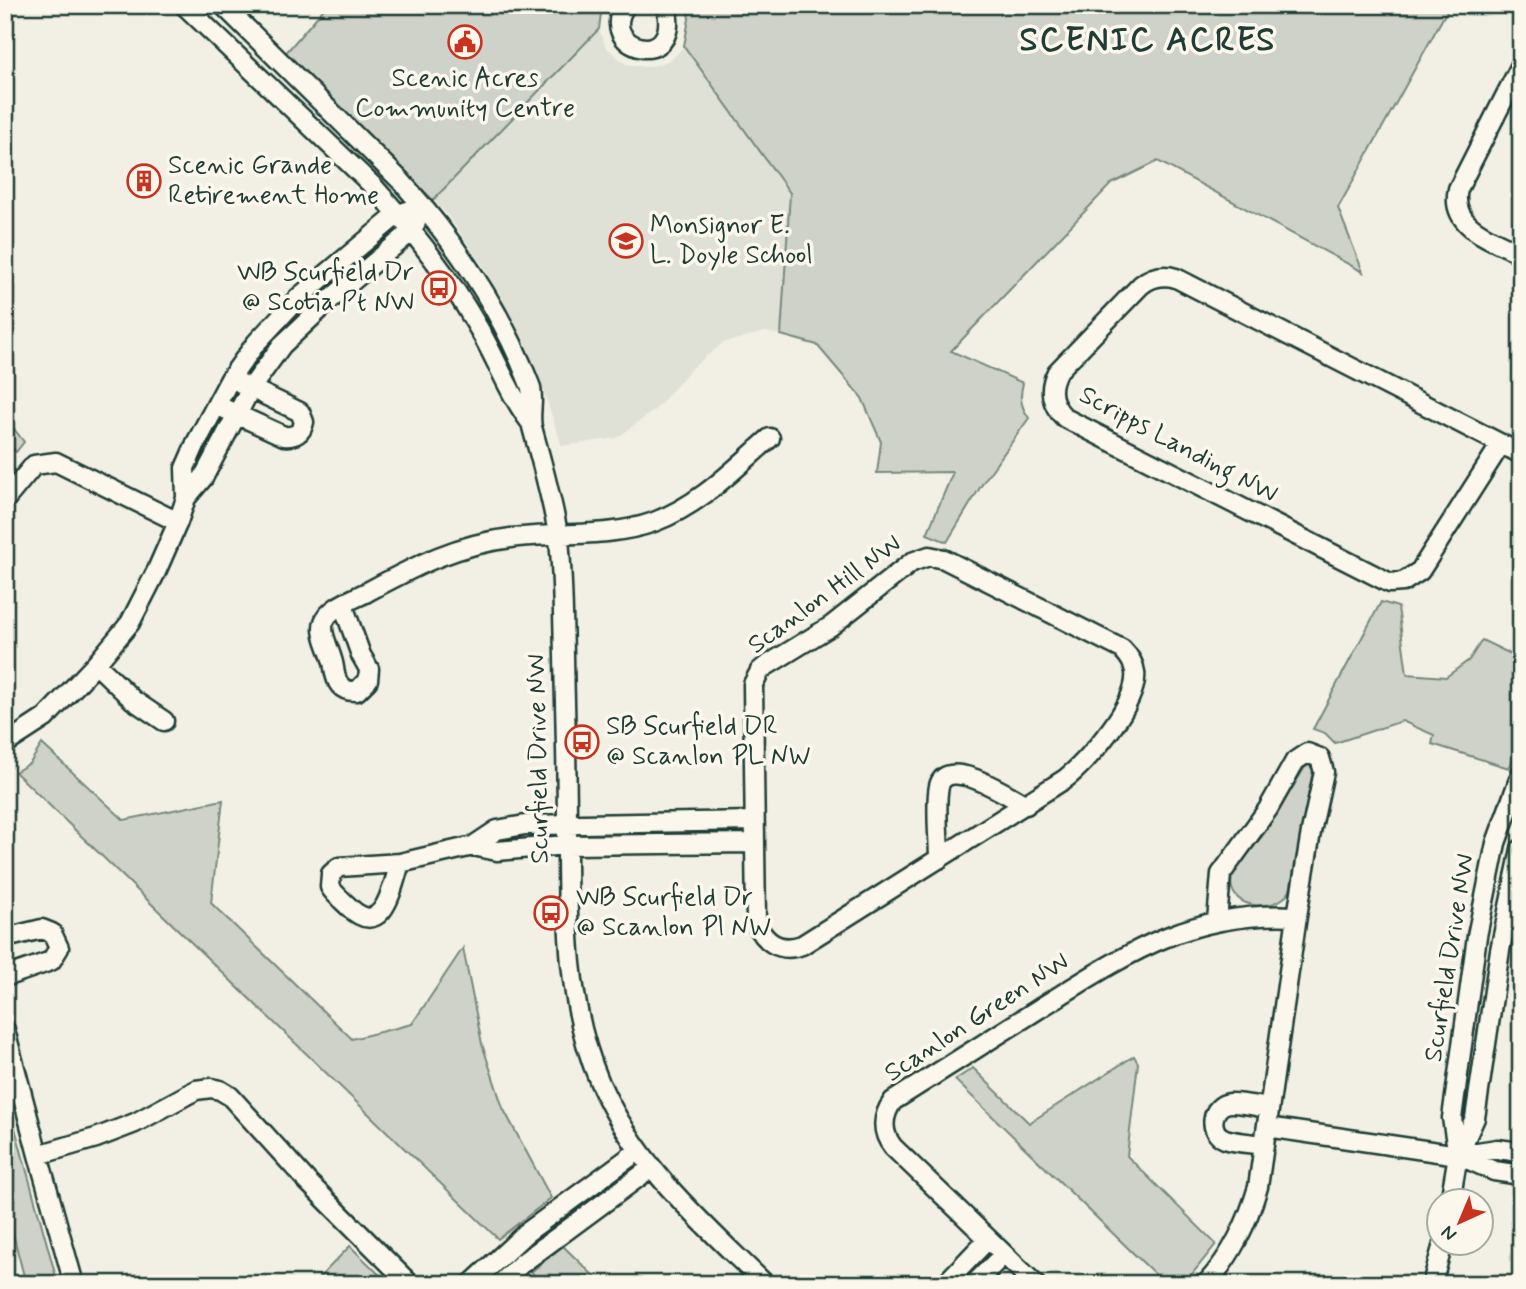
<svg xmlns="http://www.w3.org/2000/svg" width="1526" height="1289" font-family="Mynerve,sans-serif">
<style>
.built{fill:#e0e1d6}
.green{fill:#cfd2c8;stroke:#77887e;stroke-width:2}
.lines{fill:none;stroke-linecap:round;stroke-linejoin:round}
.minor-casing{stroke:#1f3d34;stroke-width:23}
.minor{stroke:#fbf7ec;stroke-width:18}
.labels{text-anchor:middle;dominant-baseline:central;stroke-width:7;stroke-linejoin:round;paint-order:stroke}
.poi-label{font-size:26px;fill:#1f3d34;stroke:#fbf7ec;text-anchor:start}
.street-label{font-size:26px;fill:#1f3d34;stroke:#fbf7ec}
.district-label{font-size:33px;font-weight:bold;letter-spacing:2px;fill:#1f3d34;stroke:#fbf7ec}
</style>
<rect width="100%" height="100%" fill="#f2f0e5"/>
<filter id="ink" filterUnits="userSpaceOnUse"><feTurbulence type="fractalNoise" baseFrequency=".0143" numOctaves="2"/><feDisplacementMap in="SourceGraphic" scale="14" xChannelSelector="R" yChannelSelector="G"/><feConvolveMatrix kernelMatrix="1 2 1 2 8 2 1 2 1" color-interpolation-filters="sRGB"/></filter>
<g filter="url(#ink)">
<path class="built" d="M599,29l7,18 20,17 21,3 13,-3 13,-6 11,-12 106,147 -9,142 -16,-3 -42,11 -32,26 -35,40 -39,29 -55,8 -28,-83 -18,-38 -33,-59 -35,-50 -15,-16z"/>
<path class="green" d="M327,5h275l-3,24 -166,171 -149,-145z
M687,5h763l-112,203 25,64 -205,-111 -47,23 -160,167 72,32c-4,15 -2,24 6,35l-45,63 -37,61 -20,-8 26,-62 -76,1 4,-31 -19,-44 -45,-53 -36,-10 9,-142 -106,-147 5,-27z
M5,417l19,25 -8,10 -11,-10z
M1381,602l17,5 9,67 39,3 23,-17 13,-20 39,19v86l-12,23 -77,-24 2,-9 -32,-14 -67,22 -10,-10 -12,-4z
M42,744l82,76 99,-20 -12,103 141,136 60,-15 51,-76 19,96 21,64 48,90 -53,41 -483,-467 15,-9z
M1309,765l4,5 -23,121c-15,24 -69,18 -57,-18l34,-43 38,-63z
M1134,1056l4,7 -11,93 89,88 -24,30 -11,10h-16l-210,-204 18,-12 56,55z
M5,1092l53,192h-32l-21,-81z
M350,1246l39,38h-76z
M563,1246l39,38h-59l-12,-12z"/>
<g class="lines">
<defs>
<path id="minor" d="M184,5l189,181c40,44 76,90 106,143 18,31 30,65 52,94
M223,5l177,175c54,60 101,129 130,205 5,13 -1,28 2,42 10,37 21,74 27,113 4,38 4,77 5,115 1,57 3,114 3,171 0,86 -2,176 33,257 37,84 101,138 165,201
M626,5c-32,43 57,70 40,0
M1521,65l-63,124c-9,39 35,50 63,65
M225,409l59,27c11,1 18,-3 20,-14l-4,-10 -58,-28
M1501,444l-81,127 -17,11 -13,1 -325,-165c-14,-13 -17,-29 -8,-46l84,-87c11,-9 22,-11 35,-7l345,176
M186,498l17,-20 48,-90 31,-43 50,-47 80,-67 4,-9
M5,500l29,-35 22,-3 122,60
M929,556l15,3 178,90c7,7 12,14 13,23 4,31 -47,89 -70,107l-263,166c-22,8 -38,-3 -46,-23l-3,-238 7,-13 6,-5 65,-40 81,-64z
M343,605l18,50 8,14 -1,11 -11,11c-17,1 -21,-9 -23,-23 -1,-14 -15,-34 -10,-46 5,-15 30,-23 43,-30 49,-26 87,-47 144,-54 46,-6 98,0 143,-16 46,-17 79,-52 116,-84
M96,664l37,36 31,21
M5,744l40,-26 51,-54 34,-41 26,-51 22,-50 8,-24 -1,-30 11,-25 34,-64 26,-36 42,-45 100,-84 25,-8
M473,846l24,5 69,-6 189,-2
M939,859c0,-19 -4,-55 0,-73 8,-31 70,10 87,19
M400,863c-8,25 -17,77 -51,44 -6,-6 -14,-12 -19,-20l1,-13 8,-7 61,-4 73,-17 24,-16 28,-5 229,-4
M1217,921l4,-47 47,-65 27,-48 12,-8 13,5 4,14 -13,60 -14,84
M5,938l37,-9 10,4 7,15 -8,13 -46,16
M5,1030l33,125
M1267,1127l191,28 36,16 27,4
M1264,1145c-12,-2 -27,-2 -39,-6 -18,-7 -14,-34 5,-36 13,-1 27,4 39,5
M1458,1155l-6,-37 25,-182 19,-93 25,-69
M1458,1155l39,-6 24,3
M1450,1202l8,-47 17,-37 25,-168 21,-101
M74,1284l-36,-129 58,-17 39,-15 61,-33 15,-2 9,2 10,6 77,85 103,103
M471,1284l55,-51 112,-82
M500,1284l21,-20 130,-96
M945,1284l43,-45
M974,1284l30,-30
M1035,1284l-142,-137c-12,-15 -11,-31 0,-46 48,-30 96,-61 144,-91 88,-55 151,-100 260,-94l-39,271c-11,37 -26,68 -52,97
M1432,1284l11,-40"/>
</defs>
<use href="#minor" class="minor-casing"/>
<use href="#minor" class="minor"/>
</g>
</g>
<defs>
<symbol id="civic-ring" viewBox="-11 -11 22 22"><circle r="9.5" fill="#fbf7ec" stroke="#c8321e" stroke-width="1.5"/><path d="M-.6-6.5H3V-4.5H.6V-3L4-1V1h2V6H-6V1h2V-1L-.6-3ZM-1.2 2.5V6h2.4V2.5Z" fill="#c8321e"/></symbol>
<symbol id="building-ring" viewBox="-11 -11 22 22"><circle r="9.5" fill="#fbf7ec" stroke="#c8321e" stroke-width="1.5"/><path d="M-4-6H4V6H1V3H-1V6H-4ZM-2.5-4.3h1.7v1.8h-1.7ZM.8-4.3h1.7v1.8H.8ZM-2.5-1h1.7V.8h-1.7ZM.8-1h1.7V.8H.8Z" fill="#c8321e"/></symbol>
<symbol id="school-ring" viewBox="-11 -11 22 22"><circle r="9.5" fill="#fbf7ec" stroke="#c8321e" stroke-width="1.5"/><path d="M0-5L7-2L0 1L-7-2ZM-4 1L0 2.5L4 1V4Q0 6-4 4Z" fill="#c8321e"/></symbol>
<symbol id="bus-ring" viewBox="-11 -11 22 22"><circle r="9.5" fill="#fbf7ec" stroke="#c8321e" stroke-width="1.5"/><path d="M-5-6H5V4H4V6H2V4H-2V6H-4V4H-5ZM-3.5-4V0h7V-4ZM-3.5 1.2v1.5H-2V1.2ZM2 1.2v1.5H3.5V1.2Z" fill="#c8321e"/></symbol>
</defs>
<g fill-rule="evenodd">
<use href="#civic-ring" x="446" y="23" width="38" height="38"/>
<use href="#building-ring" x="125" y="162" width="38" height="38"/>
<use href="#school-ring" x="607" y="222" width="38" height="38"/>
<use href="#bus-ring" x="420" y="269" width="38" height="38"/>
<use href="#bus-ring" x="563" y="723" width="38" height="38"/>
<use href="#bus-ring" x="532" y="894" width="38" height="38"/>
</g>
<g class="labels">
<g class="poi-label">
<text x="465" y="79" text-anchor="middle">Scenic Acres<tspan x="465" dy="30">Community Centre</tspan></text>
<text x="168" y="166">Scenic Grande<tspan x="168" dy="30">Retirement Home</tspan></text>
<text x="650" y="226">Monsignor E.<tspan x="650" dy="30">L. Doyle School</tspan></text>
<text x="414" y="273" text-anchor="end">WB Scurfield Dr<tspan x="414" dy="30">@ Scotia Pt NW</tspan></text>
<text x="606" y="727">SB Scurfield DR<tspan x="606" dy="30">@ Scanlon PL NW</tspan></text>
<text x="576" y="898">WB Scurfield Dr<tspan x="576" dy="30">@ Scanlon Pl NW</tspan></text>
</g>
<g class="street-label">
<text transform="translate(1178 445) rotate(28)">Scripps Landing NW</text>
<text transform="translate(825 595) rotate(-36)">Scanlon Hill NW</text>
<text transform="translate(539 759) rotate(-91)">Scurfield Drive NW</text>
<text transform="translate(1450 958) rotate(-81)">Scurfield Drive NW</text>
<text transform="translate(977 1018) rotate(-33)">Scanlon Green NW</text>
</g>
<g class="district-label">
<text x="1148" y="41">SCENIC ACRES</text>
</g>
</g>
<rect width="1526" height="1289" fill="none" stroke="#fbf7ec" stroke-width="28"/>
<rect x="14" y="14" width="1498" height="1261" fill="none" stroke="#1f3d34" stroke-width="2.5" filter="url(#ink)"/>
<g transform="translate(1460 1222) rotate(224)"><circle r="33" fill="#fbf7ec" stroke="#a3ada2" stroke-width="2"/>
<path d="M0-5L12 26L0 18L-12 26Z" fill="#c8321e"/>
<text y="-10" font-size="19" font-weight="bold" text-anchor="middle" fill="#1f3d34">N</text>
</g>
</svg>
